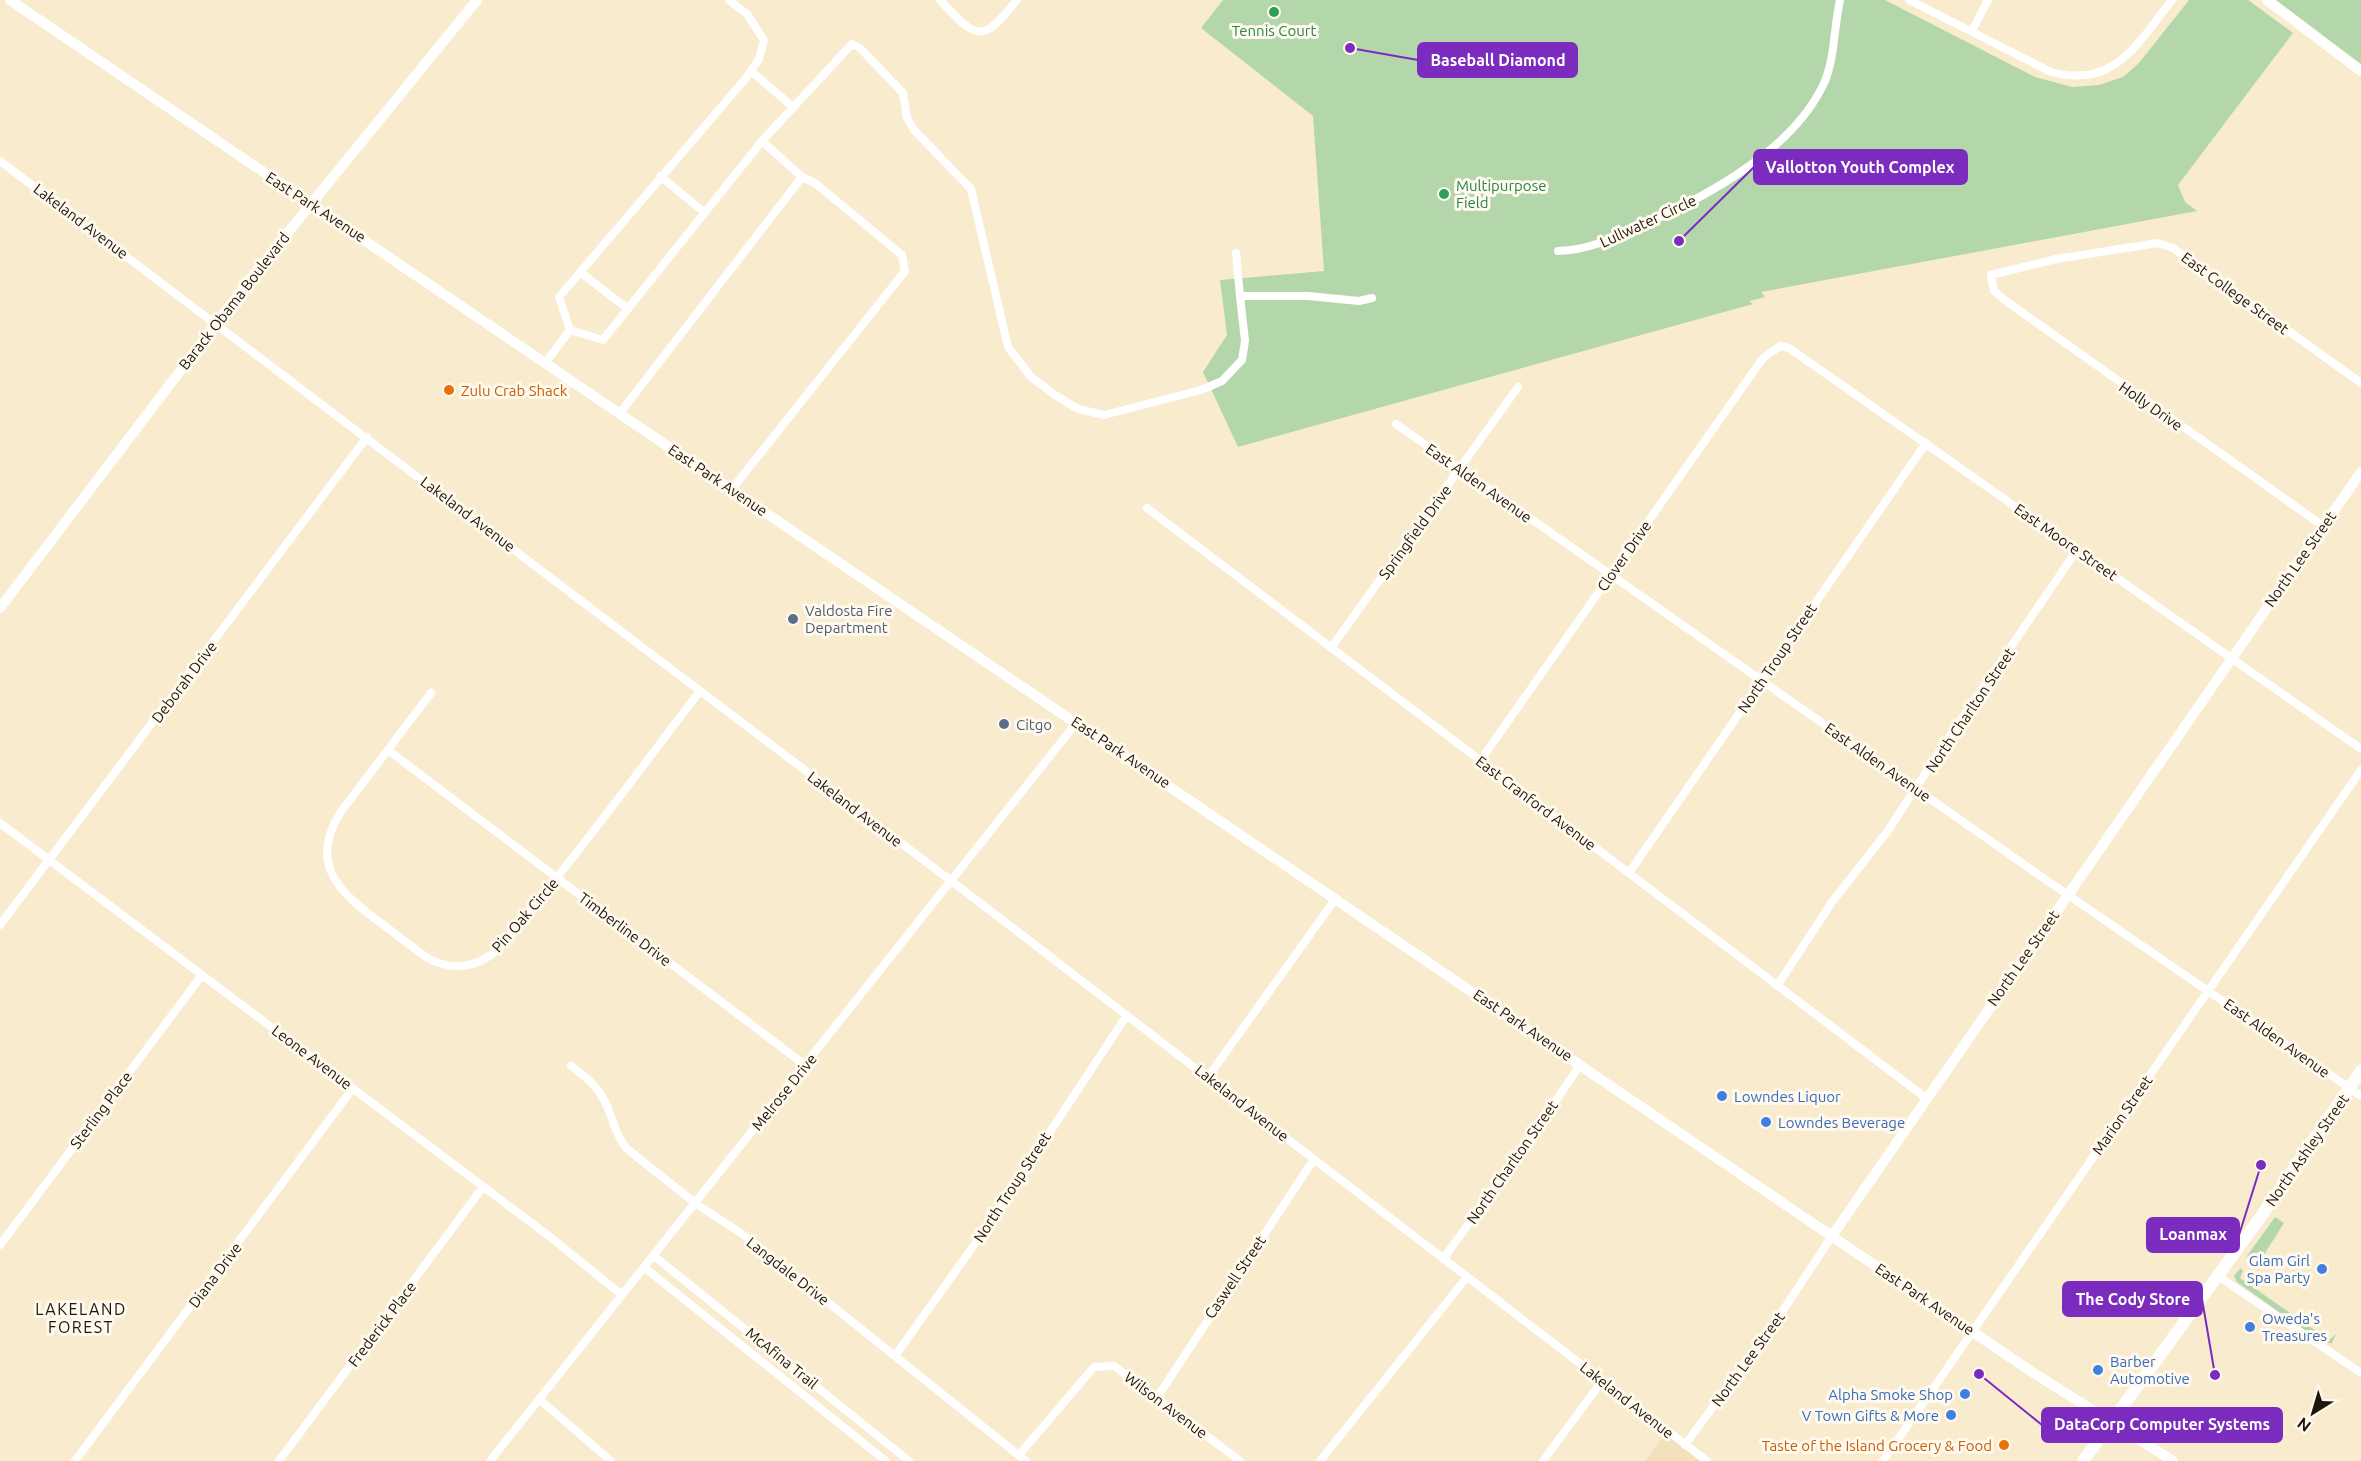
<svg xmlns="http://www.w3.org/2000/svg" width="2361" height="1461" font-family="Ubuntu,sans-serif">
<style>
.built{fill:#f3e1bd}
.green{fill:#b3d7ab}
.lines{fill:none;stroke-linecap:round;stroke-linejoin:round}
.street{stroke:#fff;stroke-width:8}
.secondary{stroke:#fff;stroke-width:10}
.primary{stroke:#fff;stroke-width:12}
.leisure-dot{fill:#2e9e5b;stroke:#fff9ee;stroke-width:2}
.food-dot{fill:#e8710a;stroke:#fff9ee;stroke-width:2}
.service-dot{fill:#5c6f8a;stroke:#fff9ee;stroke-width:2}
.shop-dot{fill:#3f7fe0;stroke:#fff9ee;stroke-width:2}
.labels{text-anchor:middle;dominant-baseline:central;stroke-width:6;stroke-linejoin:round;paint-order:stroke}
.leisure-label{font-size:15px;fill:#27864d;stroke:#fff9ee}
.street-label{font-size:15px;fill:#1c160c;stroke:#fff9ee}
.food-label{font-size:15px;fill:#c56008;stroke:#fff9ee;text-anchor:start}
.service-label{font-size:15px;fill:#4e5e75;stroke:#fff9ee;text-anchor:start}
.shop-label{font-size:15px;fill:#366cbe;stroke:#fff9ee;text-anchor:start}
.neighbourhood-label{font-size:16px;letter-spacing:1.5px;fill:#1c160c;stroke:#fff9ee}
.leader{fill:none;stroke:#7b2cbf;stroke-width:2}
.callout-dot{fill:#7b2cbf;stroke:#fff9ee;stroke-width:2}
.callout{fill:#7b2cbf;stroke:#7b2cbf;stroke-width:2}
.callout-label{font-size:16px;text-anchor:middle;font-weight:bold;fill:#fff}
</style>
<rect width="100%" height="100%" fill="#f9ebce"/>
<path class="built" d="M1665,1434l36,27h-56z"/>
<path class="green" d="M1223,0h662l150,77 37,10 27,-2 24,-8 16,-14 50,-63h59l45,33 -115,152 7,17 12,9 -436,81 4,5 -16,4 4,3 -515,143 -35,-75 24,-37 -7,-55 104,-9 -11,-155 -112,-88z
M2276,0h85v64z
M2275,1217l9,6 -24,38h-10l-3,-5z
M2241,1268l2,3 -3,7 89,62 7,-6 -4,9h-10l-85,-61 -3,-6z"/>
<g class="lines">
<path class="street" d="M940,0c37,39 41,45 77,0
M1909,0l142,72c64,17 86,-28 121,-72
M1972,31l16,-31
M751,71l42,36
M0,161l979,741 728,559
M660,176l44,36
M1558,251c32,-1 58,-14 87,-27 64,-29 150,-75 180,-143 10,-25 9,-55 15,-81
M1236,253l4,43h68l51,5 13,-3
M580,272l48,37
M570,330l33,10 159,-199
M546,362l24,-32 -11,-33 187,-219 13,-19 5,-19 -17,-26 -18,-14
M620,413l182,-236 -40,-36 90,-97 8,4 43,45 4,25 7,12 57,59 37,158 23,30 24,18 23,14 26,6 97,-25 21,-9 20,-21 3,-19 -5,-45
M1396,424l640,449 325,223
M732,489l173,-218 -3,-16 -87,-72 -13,-6
M1147,508l779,590
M2323,526l-317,-225 -12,-10 -3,-16 65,-16 102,-16 15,5 188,135
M1331,648l187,-261
M431,693l-91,120c-32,52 0,80 41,110 16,12 32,25 48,36 18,9 39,10 57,-1 21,-12 36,-39 52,-57 56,-68 108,-140 162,-210
M388,750l417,315
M1480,761l283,-403 17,-12 9,2 572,401
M0,823l549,413 73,59
M1629,873l297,-430
M0,925l367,-488
M1777,986l55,-84 55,-70 62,-95 128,-187
M571,1066c13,9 26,20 33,34 9,16 10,33 22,48l69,55 50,33 281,225
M1208,1077l128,-179
M0,1245l202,-270
M654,1256l255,205
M1443,1259l81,-111 56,-83
M645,1268l241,193
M2218,1276l143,97
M895,1356l97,-136 135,-205
M1158,1396l156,-237
M539,1399l72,62
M1685,1445l97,-133 50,-76
M1019,1455l75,-88 20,-1 126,95
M75,1461l278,-373
M279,1461l204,-274
M490,1461l587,-739
M1320,1461l147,-184
M1543,1461l59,-80
M1883,1461l478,-691"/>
<path class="secondary" d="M10,0l2019,1370 144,91
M2267,0l94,71
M0,608l250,-329 227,-279
M1832,1236l529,-764"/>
<path class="primary" d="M2083,1461l179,-246 99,-144"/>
</g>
<g class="leisure-dot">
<circle cx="1274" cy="12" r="6"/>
<circle cx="1444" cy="194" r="6"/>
</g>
<g class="food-dot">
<circle cx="449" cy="390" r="6"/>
<circle cx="2004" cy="1445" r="6"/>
</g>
<g class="service-dot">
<circle cx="793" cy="619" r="6"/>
<circle cx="1004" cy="724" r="6"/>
</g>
<g class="shop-dot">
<circle cx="1722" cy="1096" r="6"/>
<circle cx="1766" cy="1122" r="6"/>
<circle cx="2322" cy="1269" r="6"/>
<circle cx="2250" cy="1327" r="6"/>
<circle cx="2098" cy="1370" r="6"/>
<circle cx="1965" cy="1394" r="6"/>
<circle cx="1951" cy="1415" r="6"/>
</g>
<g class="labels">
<g class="leisure-label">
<text x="1274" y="30">Tennis Court</text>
<text x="1456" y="185" text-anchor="start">Multipurpose<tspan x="1456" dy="17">Field</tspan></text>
</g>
<g class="street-label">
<text transform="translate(316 207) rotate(33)">East Park Avenue</text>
<text transform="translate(81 221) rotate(37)">Lakeland Avenue</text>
<text transform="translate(1648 221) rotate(-25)">Lullwater Circle</text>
<text transform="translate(2235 293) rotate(36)">East College Street</text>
<text transform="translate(234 301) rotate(-52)">Barack Obama Boulevard</text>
<text transform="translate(2151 406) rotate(35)">Holly Drive</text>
<text transform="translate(718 480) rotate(34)">East Park Avenue</text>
<text transform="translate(1479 483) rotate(35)">East Alden Avenue</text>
<text transform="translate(468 514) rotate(37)">Lakeland Avenue</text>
<text transform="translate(1415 532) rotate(-54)">Springfield Drive</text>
<text transform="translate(2066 542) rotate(35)">East Moore Street</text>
<text transform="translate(1624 556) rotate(-55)">Clover Drive</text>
<text transform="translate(2300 559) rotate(-55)">North Lee Street</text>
<text transform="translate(1777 658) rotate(-56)">North Troup Street</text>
<text transform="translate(184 682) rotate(-53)">Deborah Drive</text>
<text transform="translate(1970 710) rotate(-56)">North Charlton Street</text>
<text transform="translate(1121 752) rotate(34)">East Park Avenue</text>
<text transform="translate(1878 762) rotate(35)">East Alden Avenue</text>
<text transform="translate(1536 803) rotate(37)">East Cranford Avenue</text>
<text transform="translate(855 809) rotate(37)">Lakeland Avenue</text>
<text transform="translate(525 915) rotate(-49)">Pin Oak Circle</text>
<text transform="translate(625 929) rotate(37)">Timberline Drive</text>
<text transform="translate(2023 958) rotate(-55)">North Lee Street</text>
<text transform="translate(1523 1025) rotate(34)">East Park Avenue</text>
<text transform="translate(2277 1038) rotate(35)">East Alden Avenue</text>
<text transform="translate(312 1057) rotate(37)">Leone Avenue</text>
<text transform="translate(784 1092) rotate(-51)">Melrose Drive</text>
<text transform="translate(1242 1103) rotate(38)">Lakeland Avenue</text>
<text transform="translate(101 1110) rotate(-53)">Sterling Place</text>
<text transform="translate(2122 1115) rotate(-55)">Marion Street</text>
<text transform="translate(2307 1150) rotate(-55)">North Ashley Street</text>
<text transform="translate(1512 1162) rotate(-55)">North Charlton Street</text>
<text transform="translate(1012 1187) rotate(-57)">North Troup Street</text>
<text transform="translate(788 1271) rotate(38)">Langdale Drive</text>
<text transform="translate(215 1275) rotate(-53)">Diana Drive</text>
<text transform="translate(1235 1277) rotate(-56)">Caswell Street</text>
<text transform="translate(1925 1299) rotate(34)">East Park Avenue</text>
<text transform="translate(382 1324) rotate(-53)">Frederick Place</text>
<text transform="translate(782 1358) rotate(39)">McAfina Trail</text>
<text transform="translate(1748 1359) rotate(-54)">North Lee Street</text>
<text transform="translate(1627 1400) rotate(38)">Lakeland Avenue</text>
<text transform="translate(1166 1405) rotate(37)">Wilson Avenue</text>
</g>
<g class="food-label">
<text x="461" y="390">Zulu Crab Shack</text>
<text x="1992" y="1445" text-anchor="end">Taste of the Island Grocery &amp; Food</text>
</g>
<g class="service-label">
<text x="805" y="610">Valdosta Fire<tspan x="805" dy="17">Department</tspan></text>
<text x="1016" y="724">Citgo</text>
</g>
<g class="shop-label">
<text x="1734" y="1096">Lowndes Liquor</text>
<text x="1778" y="1122">Lowndes Beverage</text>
<text x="2310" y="1260" text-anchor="end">Glam Girl<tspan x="2310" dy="17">Spa Party</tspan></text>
<text x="2262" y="1318">Oweda's<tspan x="2262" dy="17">Treasures</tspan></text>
<text x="2110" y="1361">Barber<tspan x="2110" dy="17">Automotive</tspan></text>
<text x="1953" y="1394" text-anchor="end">Alpha Smoke Shop</text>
<text x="1939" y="1415" text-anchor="end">V Town Gifts &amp; More</text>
</g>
<g class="neighbourhood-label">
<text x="81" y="1309">LAKELAND<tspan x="81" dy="18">FOREST</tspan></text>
</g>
</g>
<path class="leader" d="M1350 48L1418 60M1679 241L1754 167M2261 1165L2239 1235M2215 1375L2202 1299M1979 1374L2042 1425"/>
<g class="callout-dot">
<circle cx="1350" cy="48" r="6"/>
<circle cx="1679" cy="241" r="6"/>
<circle cx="2261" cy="1165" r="6"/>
<circle cx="2215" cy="1375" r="6"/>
<circle cx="1979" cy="1374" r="6"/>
</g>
<g class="callout">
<rect x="1418" y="43" width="159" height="34" rx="6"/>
<rect x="1754" y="150" width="213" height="34" rx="6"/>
<rect x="2147" y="1218" width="92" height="34" rx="6"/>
<rect x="2063" y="1282" width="139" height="34" rx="6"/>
<rect x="2042" y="1408" width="240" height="34" rx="6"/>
</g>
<g class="callout-label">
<text x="1498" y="66">Baseball Diamond</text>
<text x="1860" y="173">Vallotton Youth Complex</text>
<text x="2193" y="1240">Loanmax</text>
<text x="2133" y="1305">The Cody Store</text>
<text x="2162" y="1430">DataCorp Computer Systems</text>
</g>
<g transform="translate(2313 1413) rotate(217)" stroke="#fff9ee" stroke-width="4.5" paint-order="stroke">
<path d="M0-4.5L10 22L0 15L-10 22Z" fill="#1c160c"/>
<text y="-9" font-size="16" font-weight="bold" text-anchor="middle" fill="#1c160c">N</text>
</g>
</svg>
